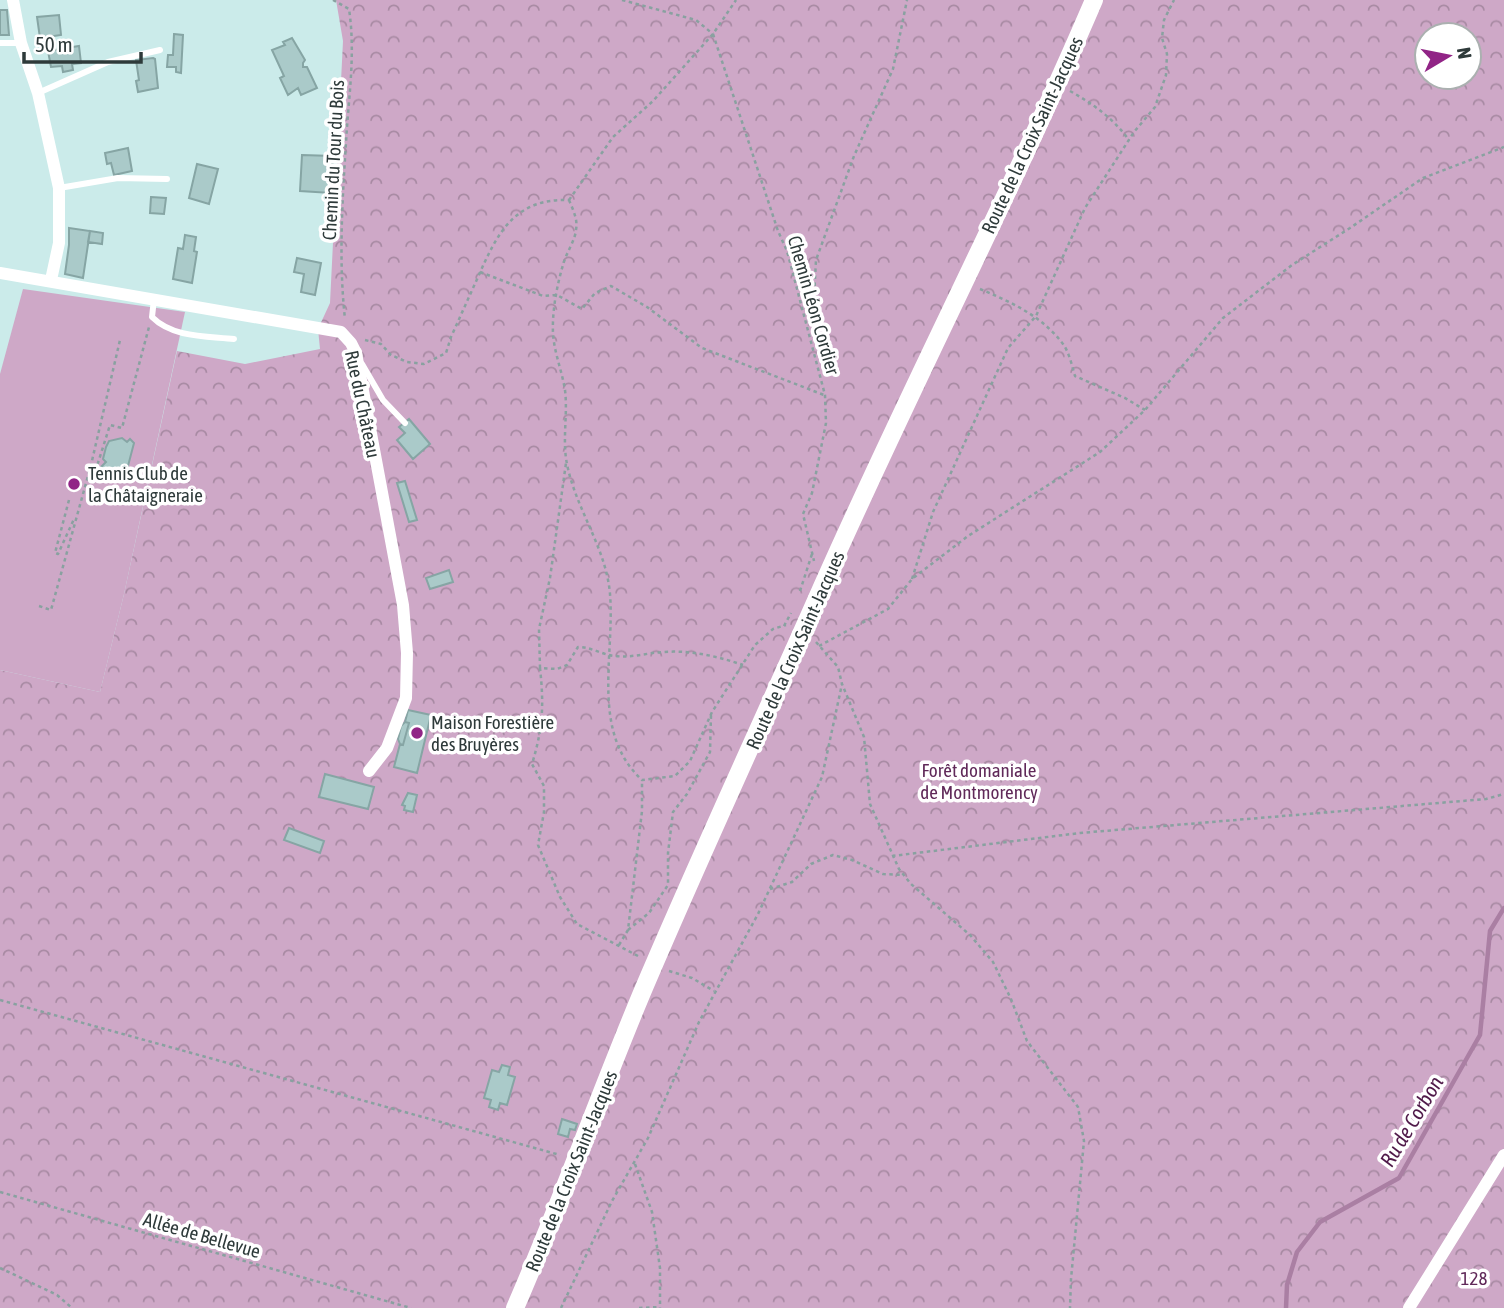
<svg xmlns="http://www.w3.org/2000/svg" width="1504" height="1308" font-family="'Asap Condensed',sans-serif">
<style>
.forest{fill:url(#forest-crowns);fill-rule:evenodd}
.pitch{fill:#cea8c7}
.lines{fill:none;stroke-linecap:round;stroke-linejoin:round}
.stream{stroke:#aa7fa3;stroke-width:4.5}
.building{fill:#aacac9;stroke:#86a5a4;stroke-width:2}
.path{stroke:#89a1a0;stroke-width:2.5;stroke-dasharray:3.5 3.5;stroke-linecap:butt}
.lane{stroke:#fff;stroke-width:6}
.street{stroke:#fff;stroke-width:12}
.secondary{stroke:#fff;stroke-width:18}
.poi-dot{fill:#912486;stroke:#fff;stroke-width:2.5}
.labels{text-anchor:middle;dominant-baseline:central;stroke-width:7;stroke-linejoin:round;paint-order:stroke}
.street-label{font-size:19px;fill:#2e3a3a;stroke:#fff}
.poi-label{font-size:19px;fill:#2e3a3a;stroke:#fff;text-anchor:start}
.park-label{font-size:19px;fill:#602959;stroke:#fff}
.water-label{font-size:21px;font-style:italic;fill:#501a4a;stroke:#fff}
</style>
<defs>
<pattern id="forest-crowns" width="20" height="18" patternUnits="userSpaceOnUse" patternTransform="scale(1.75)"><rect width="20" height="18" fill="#cea8c7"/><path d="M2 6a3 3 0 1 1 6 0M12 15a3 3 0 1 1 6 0" fill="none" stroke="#a88aa3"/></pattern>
</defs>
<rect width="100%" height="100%" fill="#cbebea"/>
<path class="forest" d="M336,0h1168v1308h-1504v-638l100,22 24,-98 53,-243 68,13 75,-15 -2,-20 12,-26 13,-262zM1427,35h42v42h-42z"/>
<path class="pitch" d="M23,289l162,23 -61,282 -24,98 -100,-22v-296z"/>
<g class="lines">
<path class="stream" d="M1286,1308l1,-23 10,-33 23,-30 79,-44 81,-143 10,-104 14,-23"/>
</g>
<path class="building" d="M0,10h7l2,25h-9z
M59,15l2,20 -21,3 -3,-21z
M174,34l9,1 -2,38 -5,-1v-5h-9l1,-12h5z
M292,38l13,22 -2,3v4h4l10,21 -16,7 -3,-7 -10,7 -8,-17 4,-2 -12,-26 13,-5 -2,-3z
M79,46l2,17 -9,1 1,6 -10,2 -1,-6 -11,1 -3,-16z
M153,58l2,1 3,29 -20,4 -2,-11 3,-1 -3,-20z
M128,148l4,23 -18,4 -3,-12 -4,1 -2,-11z
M302,155l31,1 -2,37 -31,-2z
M197,164l21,5 -9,35 -20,-6z
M151,197l15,1 -2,16 -14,-1z
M69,228l21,3 -7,47 -18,-4 4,-29z
M90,231l13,2 -1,11 -14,-2z
M185,235l11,2 -2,14 3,1 -5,31 -19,-4 5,-31 5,1z
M297,258l24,5 -6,32 -14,-3 3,-18 -10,-2z
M409,419l21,25 -17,15 -16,-19 8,-7 -6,-6z
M122,438l5,4 3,-3 4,4 -6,23 -5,1 1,3 -17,4 -7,-6 6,-6 -3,-3 3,-12 3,-6z
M405,481l12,39 -8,2 -12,-39z
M449,570l4,12 -23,7 -4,-11z
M408,710l23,5 -14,58 -23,-6 6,-23 3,1 6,-22 -4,-1z
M405,722l4,1 -6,22 -3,-1 -2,-5 3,-13z
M325,774l49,13 -6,22 -49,-12z
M408,793l9,2 -4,17 -9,-2 1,-4 -3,-1z
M289,828l35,13 -4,12 -36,-13z
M502,1065l8,2 -2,8 7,2 -8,28 -7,-2 -2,7 -9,-3 2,-7 -7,-2 8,-28 7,2z
M562,1119l15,5 -2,6 -5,-1 -2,8 -10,-3z"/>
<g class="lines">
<path class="path" d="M333,0l16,9c6,40 1,78 -2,118 -4,63 -9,129 -2,192
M622,0l74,20 17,14
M713,34l65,197 9,20 38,144 1,28 -14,70 -9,21 11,47
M1070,91c23,13 43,27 59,49
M569,200c4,10 9,19 7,30 -1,11 -10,23 -13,35 -6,20 -11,46 -10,68 1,19 9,38 12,57 3,24 -3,50 2,74 9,46 39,83 43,130 5,62 -20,138 32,186l33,-4 15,-15 22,-49 43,-67 18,-16 13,-4
M569,200l44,-63 40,-36 60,-67 23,-34
M480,272l63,24 14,-1 25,14 13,-16 16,-7 36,21 55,41 122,47
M980,289c31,13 62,27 83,55 6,8 9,22 12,32l50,22 20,12
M808,320l6,-22 2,-38 38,-104 39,-87 14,-69
M365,340l16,4 10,11 16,7 17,2 22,-11 5,-16c9,-20 18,-40 27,-60 19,-43 36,-79 91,-77
M92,465l5,1 13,-41 12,3 27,-101
M97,466l-6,26 19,5
M69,500l-14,53 3,1 16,-35
M912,579l21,-67 75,-164 28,-32 49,-108 49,-76 21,-25 11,-32 1,-21 -5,-16 2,-18 10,-20
M800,591l12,-37
M39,606l12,4 40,-145 29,-125
M784,626l7,-13
M816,642l22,25 4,17 22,53 6,67 29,65 12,15 59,51 23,27 18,37 16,42 51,66 6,34 -13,138 -1,29
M819,646l69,-37 24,-30 56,-43 132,-84 45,-42 78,-92 69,-53 58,-37 73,-50 81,-31
M540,668l-1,-39 11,-51 16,-115
M892,856l188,-23 406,-34 18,-5
M770,889l22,-7 19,-18 22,-9 19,5 31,14 21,1
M628,930l21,-17 19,-28v-32l5,-41 14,-18 23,-42 1,-37
M619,945l9,-15 14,-119v-31
M638,956l-61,-32 -17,-27 -22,-52 6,-33v-26l-12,-22c11,-36 12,-59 8,-96l17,1 10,-4 11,-18c14,0 24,8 37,9 17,2 31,-3 48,-4 27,-2 54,4 80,13
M669,971l23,7 22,13
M0,1000l560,155
M635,1164l17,48 8,56v40
M0,1192l411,116
M0,1268l57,27 15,13
M561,1308l51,-107 36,-63 51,-116 59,-108 64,-137 20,-93
M639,1308l21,-1"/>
<path class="lane" d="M0,43h21
M38,93l70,-31 52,-12
M59,188l59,-10 49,1
M154,299l-2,18c21,21 55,19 82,22
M362,364l21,36 22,23"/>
<path class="street" d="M13,0l8,43 17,50 21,95v55l-8,37
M0,273l341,59 10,11 5,10 47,252 4,48 -1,45 -19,50 -18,23
M1409,1308l95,-153"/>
<path class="secondary" d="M515,1308c45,-103 83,-210 126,-313 58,-137 121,-272 181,-408 87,-197 187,-389 272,-587"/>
</g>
<g class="poi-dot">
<circle cx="74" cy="484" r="7"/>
<circle cx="417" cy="733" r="7"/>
</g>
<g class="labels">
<g class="street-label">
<text transform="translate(1032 135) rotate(-65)">Route de la Croix Saint-Jacques</text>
<text transform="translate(333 160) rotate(-87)">Chemin du Tour du Bois</text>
<text transform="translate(814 305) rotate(74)">Chemin Léon Cordier</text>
<text transform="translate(363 404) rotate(78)">Rue du Château</text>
<text transform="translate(795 650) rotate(-66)">Route de la Croix Saint-Jacques</text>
<text transform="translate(571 1171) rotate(-68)">Route de la Croix Saint-Jacques</text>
<text transform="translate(202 1235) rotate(16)">Allée de Bellevue</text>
</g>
<g class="poi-label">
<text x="88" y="473">Tennis Club de<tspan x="88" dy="22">la Châtaigneraie</tspan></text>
<text x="431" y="722">Maison Forestière<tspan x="431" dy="22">des Bruyères</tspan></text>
</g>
<g class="park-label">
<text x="979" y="770">Forêt domaniale<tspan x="979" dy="22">de Montmorency</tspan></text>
<text x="1474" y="1278">128</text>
</g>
<g class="water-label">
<text transform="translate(1411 1121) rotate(-59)">Ru de Corbon</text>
</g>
</g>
<g transform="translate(1448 56) rotate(80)"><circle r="33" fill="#ffffff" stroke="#abb0b0" stroke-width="2"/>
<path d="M0-5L12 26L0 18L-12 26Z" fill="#912486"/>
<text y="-10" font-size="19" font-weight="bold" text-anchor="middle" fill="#2e3a3a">N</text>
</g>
<path d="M24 52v10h117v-10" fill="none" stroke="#2e3a3a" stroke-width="3.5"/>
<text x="35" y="52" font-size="21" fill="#2e3a3a" stroke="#ffffff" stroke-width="5" paint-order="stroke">50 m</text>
</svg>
